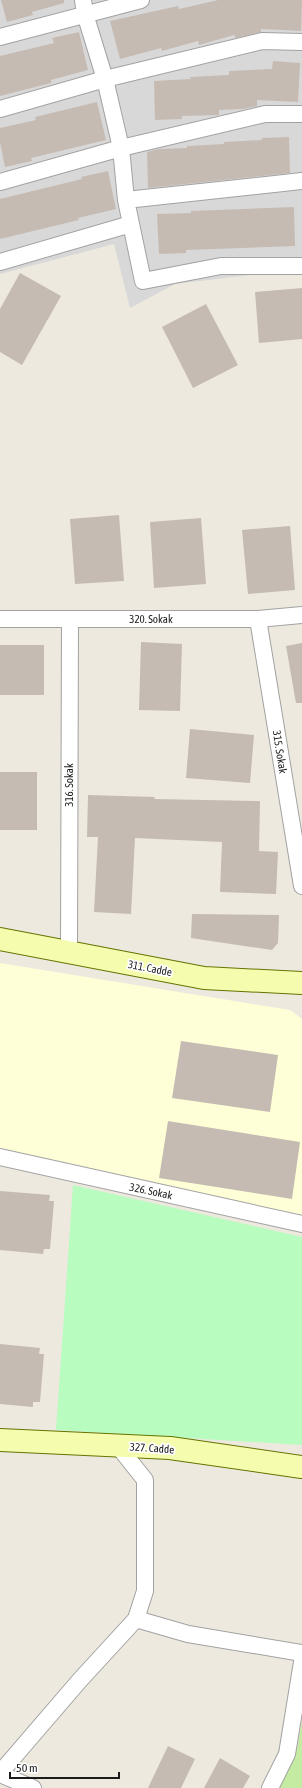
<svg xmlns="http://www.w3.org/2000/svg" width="302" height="1788" font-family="'Asap Condensed',sans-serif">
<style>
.residential{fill:#d9d8d8}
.education{fill:#feffd7}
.grass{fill:#c4eba1}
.park{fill:#b8fcbf}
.building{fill:#c5bbb3}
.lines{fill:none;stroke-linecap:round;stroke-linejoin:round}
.street-casing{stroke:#a2a2a2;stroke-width:18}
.secondary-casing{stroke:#647400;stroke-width:24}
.street{stroke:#fff;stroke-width:16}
.secondary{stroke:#f6fcae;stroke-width:22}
.labels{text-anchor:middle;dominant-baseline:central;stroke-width:3.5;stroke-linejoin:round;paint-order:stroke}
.street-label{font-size:11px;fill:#1b1b1b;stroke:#fff}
</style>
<rect width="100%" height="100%" fill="#ede9df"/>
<path class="residential" d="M0,0h302v272l-18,-1 -109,13 -45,24 -16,-64 -114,30z"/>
<path class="education" d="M0,963l290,47 12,9v197l-180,-37 -122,-31z"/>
<path class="grass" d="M302,1721v67h-24l19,-39z"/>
<path class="park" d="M73,1185l229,52v208l-246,-15z"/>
<path class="building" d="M1,0h63v3l-32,9 1,3 -26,7z
M218,0h84l-1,31 -40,-2v3l-25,6 -2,-3 -35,10 -1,-4 -36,10 -1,-3 -41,11 -10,-38 68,-15 1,3z
M79,32l9,38 -37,10v3l-51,13v-40l54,-13 -2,-5z
M273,61l27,2 -2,39 -41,-2v6l-14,3 -24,1v5l-37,1v3l-27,1 -1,-39 37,-2 -1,-2 39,-2v-4l43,-2z
M97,102l9,38 -75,18 1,3 -27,6 -5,-25v-14l36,-8 -1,-3z
M289,137l1,36 -142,15 -1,-36 12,-3 28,-1v-2l37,-2v-2l38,-2v-2z
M108,171l8,38 -38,9 1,2 -79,19v-40l82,-20 -1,-2z
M294,207l1,39 -109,4v3l-27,1 -2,-40 34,-1v-2z
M20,273l41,23 -39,69 -22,-13v-43z
M302,288v51l-43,4 -4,-51z
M206,304l32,61 -45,23 -31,-61z
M119,515l5,66 -49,3 -5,-65z
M201,518l5,66 -52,4 -4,-66z
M290,526l5,64 -47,4 -6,-64z
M141,642l41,2 -2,67 -41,-1z
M302,643v60h-6l-10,-57z
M0,645h44v50h-44z
M190,729l64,6 -4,48 -64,-5z
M0,772h37v58h-37z
M88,795l67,2 -1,2 106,2 -1,50 19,1 -2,42 -56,-2 2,-50 -87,-4 -4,76 -37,-2 4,-75h-11z
M192,914l87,1 -1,28 -6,7 -81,-12z
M181,1041l97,14 -8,57 -98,-14z
M168,1121l132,21 -8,57 -133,-21z
M0,1191l50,4 -1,6h5l-4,48h-6l-1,5 -43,-4z
M0,1344l40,4 -1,6h5l-4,48h-7v5l-33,-3z
M168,1746l27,13 -14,29h-33z
M220,1758l30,18 -7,12h-39z"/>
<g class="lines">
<defs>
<path id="street" d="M83,0l2,14 20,65 16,69 5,52 17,81 78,-15h81
M0,37l141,-37
M0,109l105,-30 157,-38 40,1
M0,182l121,-34 144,-34h37
M126,200l176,-19
M0,262l131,-38
M0,619h258l44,-4
M258,619l44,267
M69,952l1,-333
M0,1157l302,67
M118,1446l27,34v111l-9,28
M0,1773l80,-93 56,-61 52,15 114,19
M0,1774l33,14
M270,1788l17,-34 15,-92"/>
<path id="secondary" d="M0,939l204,39 98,5
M0,1440l170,8 132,19"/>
</defs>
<use href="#street" class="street-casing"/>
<use href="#secondary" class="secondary-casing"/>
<use href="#street" class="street"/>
<use href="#secondary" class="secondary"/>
</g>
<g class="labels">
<g class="street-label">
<text x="151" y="619">320. Sokak</text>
<text transform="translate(280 752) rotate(81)">315. Sokak</text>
<text transform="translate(69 785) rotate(-90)">316. Sokak</text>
<text transform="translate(150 968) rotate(11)">311. Cadde</text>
<text transform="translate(151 1191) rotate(12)">326. Sokak</text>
<text transform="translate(152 1448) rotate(4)">327. Cadde</text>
</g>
</g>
<path d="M10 1772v6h109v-6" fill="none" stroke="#1b1b1b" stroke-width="2"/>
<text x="16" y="1772" font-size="12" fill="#1b1b1b" stroke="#ffffff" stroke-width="3" paint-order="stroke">50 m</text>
</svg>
